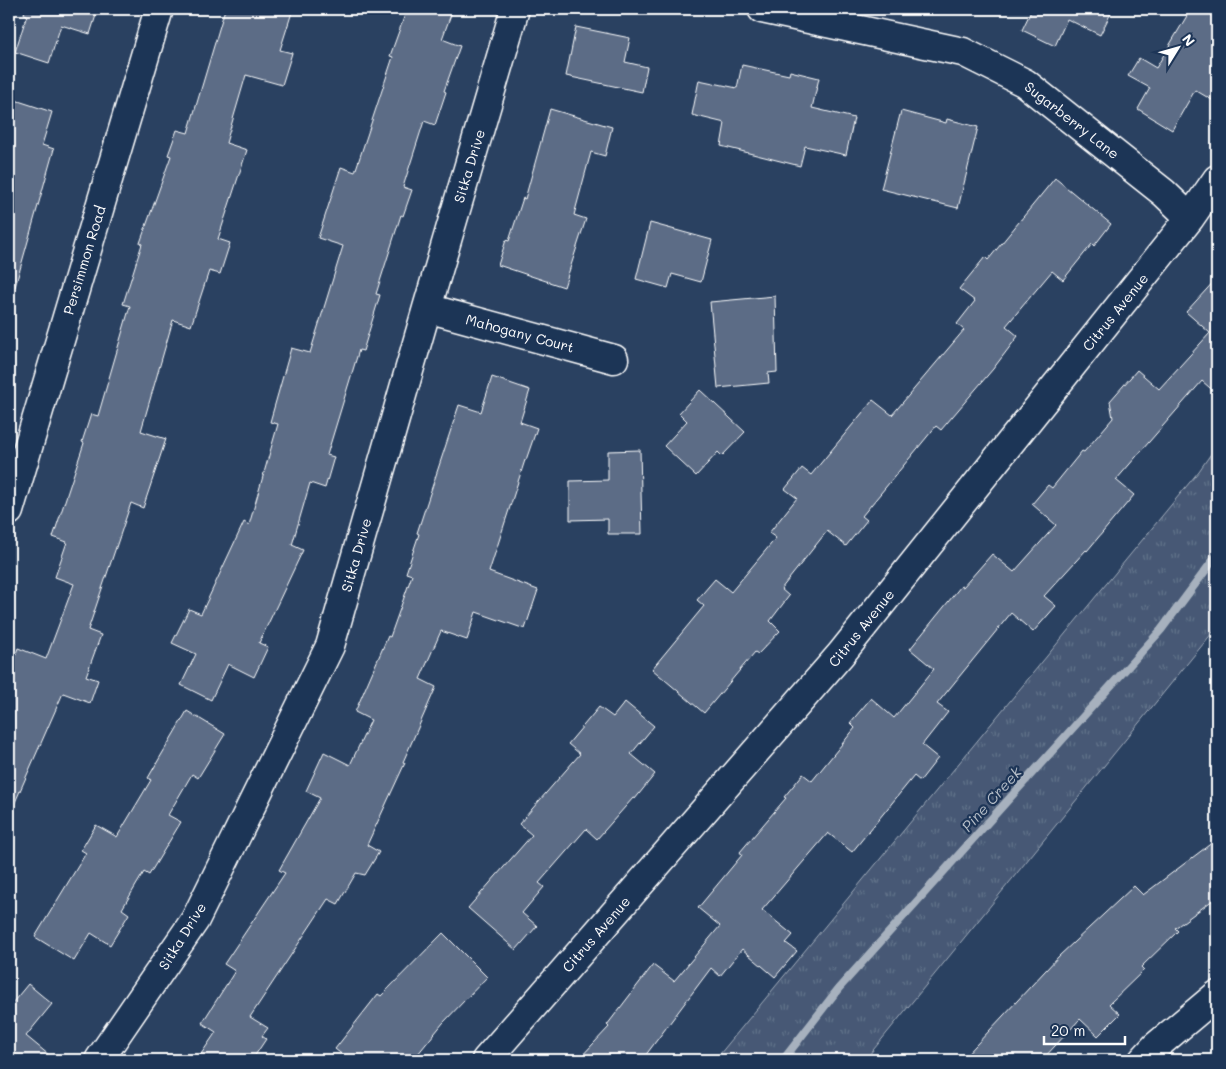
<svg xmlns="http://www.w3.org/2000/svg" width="1226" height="1069" font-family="Mali,sans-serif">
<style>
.grass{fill:url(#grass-tufts);stroke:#a2acba}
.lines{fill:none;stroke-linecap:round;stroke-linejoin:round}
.stream{stroke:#a7b1be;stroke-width:8}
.building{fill:#5b6c86;stroke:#fff}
.minor-casing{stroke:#fff;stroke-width:31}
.minor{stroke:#1d3557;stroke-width:28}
.labels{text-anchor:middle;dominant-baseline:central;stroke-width:4.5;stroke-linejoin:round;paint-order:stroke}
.street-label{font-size:14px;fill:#fff;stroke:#1d3557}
.water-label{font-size:15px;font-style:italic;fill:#b6bec8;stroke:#1d3557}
</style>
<defs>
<pattern id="grass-tufts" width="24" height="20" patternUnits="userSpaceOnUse" patternTransform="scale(1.25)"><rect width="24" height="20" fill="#465975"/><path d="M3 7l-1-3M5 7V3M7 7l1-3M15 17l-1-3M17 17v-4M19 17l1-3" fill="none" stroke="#62728a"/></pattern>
</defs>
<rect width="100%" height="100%" fill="#2a4161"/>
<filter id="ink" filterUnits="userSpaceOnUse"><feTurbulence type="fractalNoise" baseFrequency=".02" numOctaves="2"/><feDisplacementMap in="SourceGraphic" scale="10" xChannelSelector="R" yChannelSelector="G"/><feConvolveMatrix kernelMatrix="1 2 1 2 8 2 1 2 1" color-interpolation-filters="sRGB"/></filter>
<g filter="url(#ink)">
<path class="grass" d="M1217,445v182l-352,433h-150l484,-589z"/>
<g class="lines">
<path class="stream" d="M783,1060l56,-72 322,-358 56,-75"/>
</g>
<path class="building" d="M25,9h73l-8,25 -29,-9 -12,38 -34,-11 12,-37 -3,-1z
M225,9h68l-13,41 12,3 -10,32 -36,-10 -20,68 21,7 -29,89 12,4 -10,31 -11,-3 -18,55 -18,-6 -32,111 25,8 -23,69 -12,-5 -43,127 13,5 -15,41 12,4 -8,23 -27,-10 -54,123v-143l9,-25 28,11 28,-75 -19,-7 12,-35 -14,-5 31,-94 -2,-1 9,-28 7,2 32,-110 -7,-2 19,-60 -2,-1 31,-87 -3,-1 9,-25 11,3z
M407,9h46l-11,30 18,7 -16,45 2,1 -11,33 -11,-4 -21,66 9,3 -9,26 -2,-1 -25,79 4,1 -17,56 -4,-1 -32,105 7,2 -9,31 -15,-5 -18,62 11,5 -44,93 9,4 -14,30 -26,-13 -17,36 -30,-15 15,-31 -24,-11 17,-34 12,5 43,-92 5,3 29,-101 -8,-2 21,-74 19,5 33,-107 -25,-8 23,-71 14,5 38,-115 -3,-1z
M1032,9h81l-13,26 -33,-16 -12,27 -33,-16z
M1191,9h26v94l-22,-13 -23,40 -34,-21 12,-21 -22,-12 11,-18 17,10z
M576,27l54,11 -5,24 22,5 -5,25 -76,-16z
M742,65l47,10 1,-4 29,7 -7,30 42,10 -8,37 -41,-9 -5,20 -79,-20 4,-23 -33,-8 7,-35 38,8z
M9,98l43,14 -10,33 12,4 -39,138 -6,-1z
M550,109l62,18 -7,29 -14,-4 -17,63 12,4 -22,68 -66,-22 8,-25 3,1 14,-43 2,1z
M901,111l45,12 1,-4 31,8 -20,81 -77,-19z
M1055,178l56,46 -17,22 -2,-2 -29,36 -11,-9 -46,55 12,10 -25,33 -52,61 -5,-4 -74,90 5,4 -21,26 -19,-15 -46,58 8,7 -19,25 10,10 -22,23 -3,-2 -51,61 -52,-44 52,-63 -7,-6 18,-21 16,13 45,-54 -7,-5 28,-35 -12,-9 17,-21 9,7 62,-75 19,15 72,-85 -7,-6 18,-23 -16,-12 26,-32 3,3z
M650,223l62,17 -11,42 -29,-8 -4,14 -32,-9z
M1217,278v116l-15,-13 -86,99 18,15 -47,56 -1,-1 -42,46 12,10 -23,26 -22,-19 -74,91 11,8 -26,33 16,13 -18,23 -6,-5 -62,76 -24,-19 -66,77 31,25 -7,8 11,8 -22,26 -33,-28 -22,27 -9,-8 -69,92h-64l31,-33 -2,-2 46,-60 21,16 46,-55 -22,-18 44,-53 -2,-3 46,-54 -2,-1 19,-23 9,7 43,-53 -5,-5 21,-25 23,20 40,-49 -24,-20 51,-63 2,1 29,-33 22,18 42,-47 -24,-21 16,-19 4,3 30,-37 2,1 29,-34 -3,-17 27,-31 22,19 51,-56 -24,-21z
M775,296l2,76 -9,1 1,10 -51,5 -8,-86z
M492,377l38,13 -10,32 17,6 -11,32h-1l-36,112 49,18 -13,39 -49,-17 -9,28 -26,-9 -21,48 16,8 -33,75 2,1 -38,82 12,7 -14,23 -9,-2 -18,31 -10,-5 -78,118 18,11 -6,8 4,3 -14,21h-55l19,-28 -14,-9 33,-52 -11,-7 61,-91 -6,-3 41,-72 -14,-7 18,-39 26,13 21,-45 -16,-8 33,-76 2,1 22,-62 -6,-2 13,-39 -2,-1 42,-128 22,7z
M700,390l45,42 -23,24 -4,-4 -22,24 -32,-30 23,-25 -8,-8z
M640,450l2,84h-34v-15l-38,1v-39l38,-1v-29z
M625,702l29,24 -23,28 24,20 -20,25 -2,-1 -36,41 -11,-10 -47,54 5,4 -22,26 15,13 -21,24 -48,-42 64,-73 -13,-11 61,-70 -12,-10 31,-37 14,10z
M187,711l38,23 -27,44 -6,-4 -24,41 13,7 -32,53 -5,-3 -22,37 7,5 -19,31 -19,-12 -17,28 -39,-24 51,-84 -5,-3 15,-25 21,12 34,-57 -3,-2z
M1217,839v58l-42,31 3,3 -37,36 3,3 -35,34 11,10 -22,22 -18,-17 -38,41h-80l97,-104 75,-70 9,9z
M443,933l44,44 -44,46 -30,37h-64l-14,-11 43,-55 3,2z
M28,984l24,20 -26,32 29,24h-46v-53z"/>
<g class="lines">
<defs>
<path id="minor" d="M762,9l201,43 62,31 139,110 26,25
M427,308l187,51
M9,511l150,-502
M99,1060l96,-140 135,-274 97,-338 88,-299
M486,1060l355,-406 349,-436 27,-39
M1143,1060l12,-13 62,-52"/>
</defs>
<use href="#minor" class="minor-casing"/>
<use href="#minor" class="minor"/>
</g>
</g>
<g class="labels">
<g class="street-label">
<text transform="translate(1072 120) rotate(38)">Sugarberry Lane</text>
<text transform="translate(469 166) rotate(-73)">Sitka Drive</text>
<text transform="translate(84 260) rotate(-73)">Persimmon Road</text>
<text transform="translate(1115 312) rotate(-51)">Citrus Avenue</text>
<text transform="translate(520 333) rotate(15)">Mahogany Court</text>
<text transform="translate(356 555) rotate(-74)">Sitka Drive</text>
<text transform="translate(861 628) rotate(-51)">Citrus Avenue</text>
<text transform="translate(596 934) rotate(-49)">Citrus Avenue</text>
<text transform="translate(182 936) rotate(-58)">Sitka Drive</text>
</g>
<g class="water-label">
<text transform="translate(991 799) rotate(-48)">Pine Creek</text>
</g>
</g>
<rect width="1226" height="1069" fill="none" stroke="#1d3557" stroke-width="30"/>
<rect x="15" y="15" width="1196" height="1039" fill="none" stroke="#fff" stroke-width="2" filter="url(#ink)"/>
<g transform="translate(1178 48) rotate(53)" stroke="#1d3557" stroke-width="4" paint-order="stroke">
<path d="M0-4L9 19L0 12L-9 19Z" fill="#ffffff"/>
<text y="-8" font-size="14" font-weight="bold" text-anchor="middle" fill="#ffffff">N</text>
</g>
<path d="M1044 1036v8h81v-8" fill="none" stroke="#ffffff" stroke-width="2.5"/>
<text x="1051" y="1036" font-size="15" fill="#ffffff" stroke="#1d3557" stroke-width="4" paint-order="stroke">20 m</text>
</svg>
